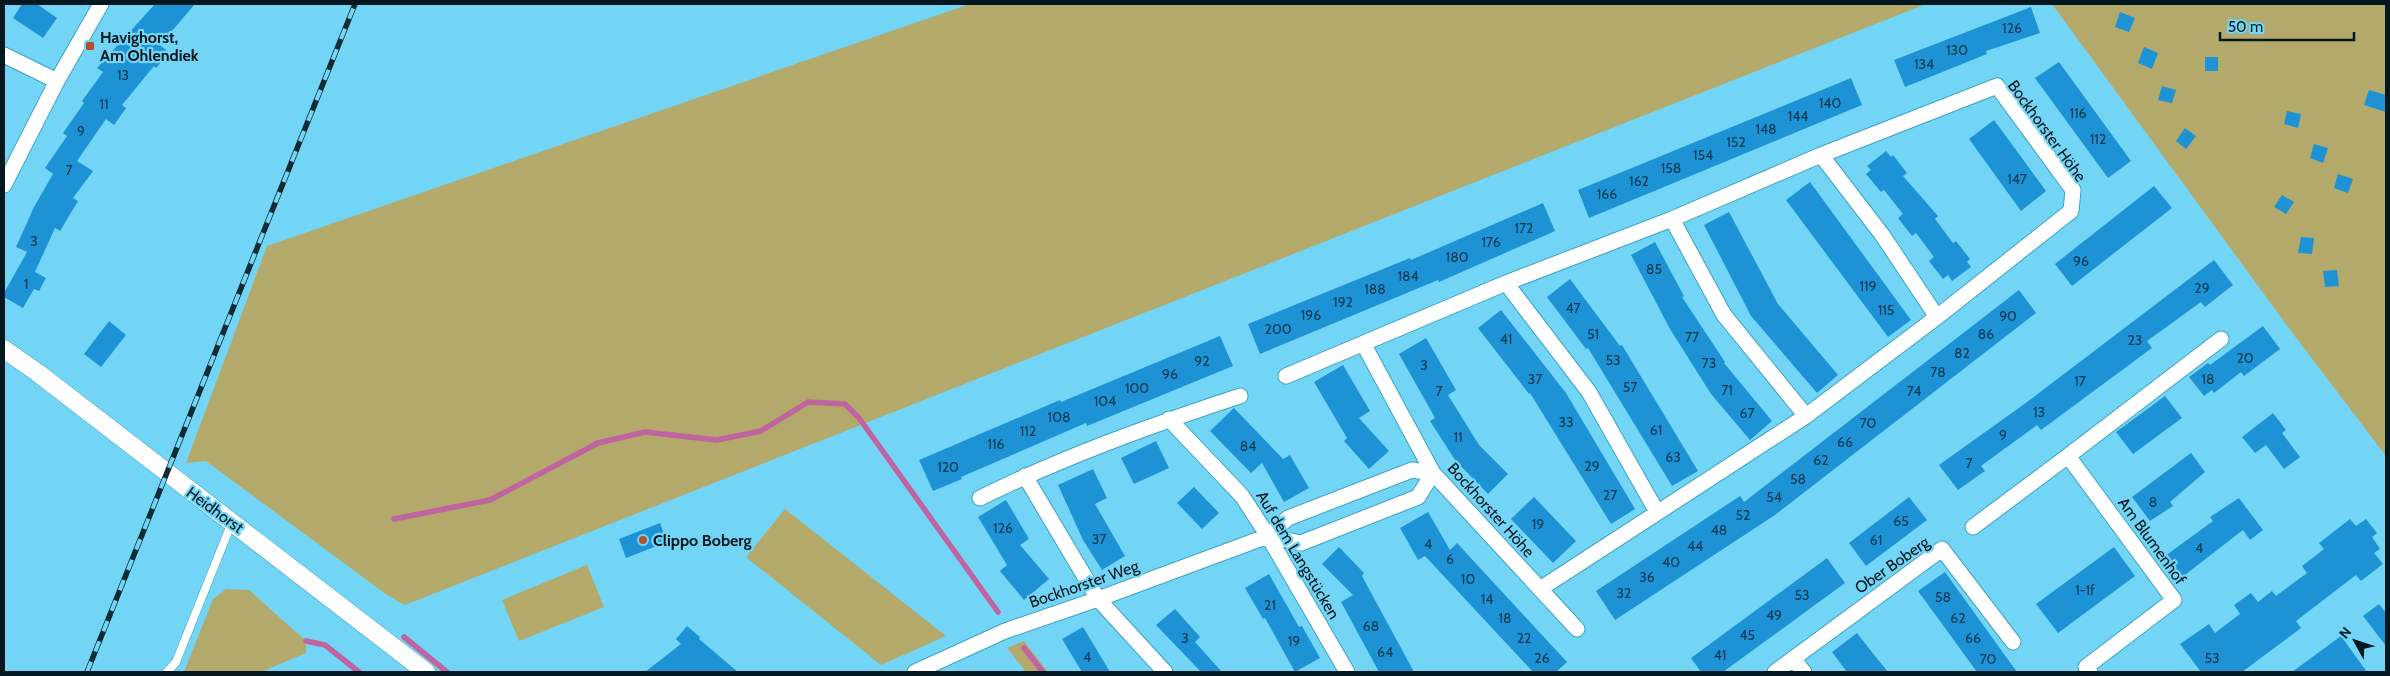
<svg xmlns="http://www.w3.org/2000/svg" width="2390" height="676" font-family="Cabin,sans-serif">
<style>
.green{fill:#b3a96a}
.lines{fill:none;stroke-linecap:round;stroke-linejoin:round}
.stream{stroke:#bf63a1;stroke-width:5.5}
.building{fill:#1d93d6}
.service-casing{stroke:#3ca3c1;stroke-width:9}
.minor-casing{stroke:#3ca3c1;stroke-width:17}
.tertiary-casing{stroke:#3ca3c1;stroke-width:19}
.service{stroke:#fff;stroke-width:8}
.minor{stroke:#fff;stroke-width:15}
.tertiary{stroke:#fff;stroke-width:18}
.rail-casing{stroke:#0f2c35;stroke-width:5.5}
.rail{stroke:#73d5f5;stroke-width:4;stroke-dasharray:11;stroke-linecap:butt}
.poi-dot{fill:#b54f25;stroke:#73d5f5;stroke-width:2}
.labels{text-anchor:middle;dominant-baseline:central;stroke-width:4.5;stroke-linejoin:round;paint-order:stroke}
.number-label{font-size:14px;fill:#0a364c}
.poi-label{font-size:16px;font-weight:bold;fill:#03171e;stroke:#73d5f5;text-anchor:start}
.street-label{font-size:16px;fill:#03171e;stroke:#73d5f5}
</style>
<rect width="100%" height="100%" fill="#73d5f5"/>
<path class="green" d="M970,4h956l-1521,601 -18,-10 -181,-134 -20,2 81,-217z
M2052,4h334v452l-95,-125z
M785,509l161,127 -65,29 -135,-108z
M587,565l17,42 -85,34 -17,-41z
M226,589l23,1 57,51v12l-45,19h-77l29,-73z
M1024,641l24,31h-22l-19,-24z"/>
<g class="lines">
<path class="stream" d="M394,519l96,-19 108,-57 47,-11 72,8 44,-9 47,-29 37,2 14,14 139,194
M404,637l43,35
M306,641l19,4 34,27
M1024,648l19,24"/>
</g>
<path class="building" d="M22,4h15l20,14 -14,20 -30,-20z
M155,4h40l-35,41 9,8 -13,15 -2,-2 -32,39 4,3 -12,17 -8,-6 -29,42 16,10 -20,27 5,3 -18,30 -5,-3 -20,44 11,6 -7,13 -5,-2 -11,19 -19,-11v-4l23,-41 -11,-5 18,-40 19,-33 -8,-6 22,-32 -4,-3 21,-30 -2,-2 21,-29 -6,-4z
M2031,7l9,26 -54,18 1,3 -82,33 -11,-27z
M2120,12l15,6 -6,14 -14,-5z
M2144,47l14,6 -6,16 -14,-6z
M2205,57h13v14h-13z
M2059,62l72,99 -23,17 -73,-100z
M1851,78l11,27 -273,113 -11,-28z
M2162,86l14,4 -4,13 -14,-3z
M2369,90l17,5v17l-22,-7z
M2287,111l14,3 -3,14 -14,-4z
M1994,120l52,71 -25,20 -52,-72z
M2185,128l11,8 -10,13 -10,-8z
M2314,144l14,4 -5,15 -13,-5z
M1886,151l5,6 2,-2 14,18 -4,3 35,40 -3,3 18,24 3,-2 14,18 -3,3 4,5 -19,14 -4,-6 -5,4 -14,-18 5,-4 -18,-24 -4,3 -14,-18 5,-4 -19,-24 -3,2 -15,-18 5,-4 -4,-4z
M2338,174l15,5 -5,14 -14,-5z
M1810,182l101,138 -23,17 -102,-137z
M2154,186l18,22 -100,78 -17,-22z
M2282,195l12,7 -8,12 -12,-7z
M1543,203l12,28 -116,51 -1,-2 -178,74 -12,-30 162,-66 1,2z
M1729,212l49,92 60,71 -21,18 -66,-77 -47,-91z
M2301,237l13,1 -2,16 -14,-1z
M1655,242l29,54 -2,1 43,65 -1,1 48,58 -22,19 -39,-46 -41,-65 -39,-74z
M2214,260l19,25 -28,22 -4,-5 -54,39 5,7 -111,82 -4,-5 -56,41 4,5 -27,19 -19,-25 84,-60z
M2337,270l2,16 -14,1 -2,-16z
M1570,279l50,67 2,-1 76,126 -26,15 -84,-138 -2,1 -39,-52z
M2019,290l17,23 -261,202 -160,105 -19,-29 144,-95 4,6z
M1501,310l65,83 69,116 -24,15 -81,-131 -1,1 -51,-66z
M109,321l17,14 -25,32 -17,-13z
M2263,326l17,23 -36,27 -3,-4 -27,21 -2,-3 -8,6 -15,-19 19,-14 2,2z
M1220,336l13,30 -146,60 -1,-3 -125,54 1,2 -29,12 -14,-31 141,-60 1,2z
M1426,338l30,52 -8,5 31,50 29,29 -20,20 -33,-34 -25,-39 5,-3 -36,-64z
M1343,365l27,46 -11,7 30,33 -20,18 -25,-28 3,-3 -33,-56z
M2165,396l17,22 -49,36 -17,-22z
M1234,408l49,51 7,-4 19,33 -25,14 -22,-39 -11,10 -41,-42z
M2273,413l13,17 -4,3 18,24 -16,12 -18,-24 -11,8 -13,-16z
M1156,441l13,27 -35,16 -13,-26z
M2191,453l14,19 -35,30 3,4 -23,15 -18,-24z
M1093,469l14,29 -12,6 30,52 -23,14 -19,-30 -25,-55z
M1194,487l25,26 -17,16 -25,-26z
M1534,497l42,44 -23,22 -42,-44z
M1909,497l18,23 -61,46 -17,-23z
M2239,498l24,32 -13,10 -7,-10 -62,48 -16,-22 48,-35 -3,-4z
M1006,500l23,39 -9,6 29,34 -25,21 -24,-29 7,-6 -29,-48z
M1428,512l22,38 7,-7 110,119 -11,10h-23l-108,-116 -7,4 -18,-32z
M2350,519l6,7 10,-7 11,14 -5,4 8,12 -6,4 9,11 -22,17 -5,-6 -60,46 5,7 -59,44h-41l-21,-28 29,-20 6,9 25,-19 -6,-9 17,-12 7,9 14,-11 4,5 31,-23 -5,-7 22,-17 -5,-6z
M660,523l7,19 -41,16 -7,-19z
M1339,547l25,26 -2,3 52,96h-35l-38,-70 12,-7 -31,-31z
M2114,547l21,29 -77,57 -22,-29z
M1827,558l18,25 -122,89h-22l-10,-14z
M1945,572l15,21 57,79h-40l-59,-81z
M1269,574l30,53 3,-1 18,32 -25,14 -30,-54 -2,1 -18,-31z
M2379,604l7,9v33l-23,-30z
M1175,609l25,28 -5,5 27,30h-21l-45,-47z
M687,626l13,11 -1,2 39,33h-93l36,-28 -5,-5z
M1083,627l27,45h-28l-20,-33z
M1857,633l18,23 13,16h-41l-15,-20z
M2341,636l26,36h-75z"/>
<g class="lines">
<defs>
<path id="service" d="M167,672l9,-10 56,-140"/>
<path id="minor" d="M4,55l53,26
M1821,155l62,81 54,81
M4,185l53,-104 44,-77
M1672,219l52,96 82,101
M1506,283l83,109 68,120
M1364,345l69,128 144,156
M1286,376l220,-93 166,-64 149,-64 176,-69 76,104 -2,21 -134,106 -131,99 -266,173
M1169,419l73,77 26,40 79,136
M2068,456l153,-117
M1025,476l73,123 67,73
M980,498c83,-41 172,-73 260,-102
M1973,527l95,-71 106,144 -88,67 4,5
M1793,659l11,13
M915,672l90,-41 93,-32 170,-63 20,-18 124,-48 21,3 -15,24 -117,46 -33,-7
M1775,672l167,-123 71,93"/>
<path id="tertiary" d="M4,349l34,24 388,299"/>
</defs>
<use href="#service" class="service-casing"/>
<use href="#minor" class="minor-casing"/>
<use href="#tertiary" class="tertiary-casing"/>
<use href="#service" class="service"/>
<use href="#minor" class="minor"/>
<use href="#tertiary" class="tertiary"/>
<defs>
<path id="rail" d="M87,672l268,-668"/>
</defs>
<use href="#rail" class="rail-casing"/>
<use href="#rail" class="rail"/>
</g>
<g class="poi-dot">
<rect x="85" y="41" width="10" height="10" rx="2.5"/>
<circle cx="643" cy="540" r="5"/>
</g>
<g class="labels">
<g class="number-label">
<text x="2012" y="28">126</text>
<text x="1957" y="50">130</text>
<text x="1924" y="64">134</text>
<text x="123" y="75">13</text>
<text x="1830" y="103">140</text>
<text x="104" y="104">11</text>
<text x="2078" y="113">116</text>
<text x="1798" y="116">144</text>
<text x="1766" y="129">148</text>
<text x="81" y="131">9</text>
<text x="2098" y="139">112</text>
<text x="1736" y="142">152</text>
<text x="1703" y="155">154</text>
<text x="1671" y="168">158</text>
<text x="69" y="170">7</text>
<text x="2017" y="179">147</text>
<text x="1639" y="181">162</text>
<text x="1607" y="194">166</text>
<text x="1524" y="228">172</text>
<text x="34" y="241">3</text>
<text x="1491" y="242">176</text>
<text x="1457" y="257">180</text>
<text x="2081" y="261">96</text>
<text x="1654" y="269">85</text>
<text x="1408" y="276">184</text>
<text x="26" y="284">1</text>
<text x="1868" y="286">119</text>
<text x="2202" y="288">29</text>
<text x="1375" y="289">188</text>
<text x="1343" y="302">192</text>
<text x="1573" y="308">47</text>
<text x="1886" y="310">115</text>
<text x="1311" y="315">196</text>
<text x="2008" y="316">90</text>
<text x="1278" y="329">200</text>
<text x="1593" y="334">51</text>
<text x="1986" y="334">86</text>
<text x="1692" y="337">77</text>
<text x="1506" y="339">41</text>
<text x="2135" y="340">23</text>
<text x="1962" y="353">82</text>
<text x="2245" y="358">20</text>
<text x="1613" y="360">53</text>
<text x="1202" y="361">92</text>
<text x="1709" y="363">73</text>
<text x="1424" y="365">3</text>
<text x="1938" y="372">78</text>
<text x="1170" y="374">96</text>
<text x="1535" y="379">37</text>
<text x="2208" y="379">18</text>
<text x="2080" y="381">17</text>
<text x="1630" y="387">57</text>
<text x="1137" y="388">100</text>
<text x="1727" y="390">71</text>
<text x="1439" y="391">7</text>
<text x="1914" y="391">74</text>
<text x="1105" y="401">104</text>
<text x="2039" y="412">13</text>
<text x="1747" y="413">67</text>
<text x="1059" y="417">108</text>
<text x="1566" y="422">33</text>
<text x="1868" y="423">70</text>
<text x="1656" y="430">61</text>
<text x="1028" y="431">112</text>
<text x="2003" y="435">9</text>
<text x="1458" y="437">11</text>
<text x="1845" y="442">66</text>
<text x="996" y="444">116</text>
<text x="1248" y="446">84</text>
<text x="1673" y="457">63</text>
<text x="1821" y="460">62</text>
<text x="1969" y="463">7</text>
<text x="1592" y="466">29</text>
<text x="948" y="467">120</text>
<text x="1798" y="479">58</text>
<text x="1610" y="495">27</text>
<text x="1774" y="497">54</text>
<text x="2153" y="502">8</text>
<text x="1743" y="515">52</text>
<text x="1901" y="521">65</text>
<text x="1538" y="524">19</text>
<text x="1003" y="528">126</text>
<text x="1719" y="530">48</text>
<text x="1099" y="539">37</text>
<text x="1876" y="540">61</text>
<text x="1428" y="544">4</text>
<text x="1695" y="546">44</text>
<text x="2199" y="548">4</text>
<text x="1450" y="559">6</text>
<text x="1671" y="562">40</text>
<text x="1647" y="577">36</text>
<text x="1468" y="579">10</text>
<text x="2085" y="590">1-1f</text>
<text x="1624" y="593">32</text>
<text x="1802" y="595">53</text>
<text x="1943" y="597">58</text>
<text x="1487" y="599">14</text>
<text x="1270" y="605">21</text>
<text x="1774" y="615">49</text>
<text x="1505" y="618">18</text>
<text x="1958" y="618">62</text>
<text x="1371" y="626">68</text>
<text x="1747" y="635">45</text>
<text x="1185" y="638">3</text>
<text x="1524" y="638">22</text>
<text x="1973" y="638">66</text>
<text x="1294" y="641">19</text>
<text x="1385" y="652">64</text>
<text x="1720" y="655">41</text>
<text x="1087" y="657">4</text>
<text x="1542" y="658">26</text>
<text x="2212" y="658">53</text>
<text x="1988" y="659">70</text>
</g>
<g class="poi-label">
<text x="100" y="37">Havighorst,<tspan x="100" dy="18">Am Ohlendiek</tspan></text>
<text x="653" y="540">Clippo Boberg</text>
</g>
<g class="street-label">
<text transform="translate(2047 131) rotate(54)">Bockhorster Höhe</text>
<text transform="translate(215 510) rotate(36)">Heidhorst</text>
<text transform="translate(1491 510) rotate(48)">Bockhorster Höhe</text>
<text transform="translate(2152 541) rotate(54)">Am Blumenhof</text>
<text transform="translate(1298 555) rotate(59)">Auf dem Langstücken</text>
<text transform="translate(1892 565) rotate(-35)">Ober Boberg</text>
<text transform="translate(1084 584) rotate(-19)">Bockhorster Weg</text>
</g>
</g>
<rect width="2390" height="676" fill="none" stroke="#03171e" stroke-width="10"/>
<g transform="translate(2355 641) rotate(310)" stroke="#73d5f5" stroke-width="4" paint-order="stroke">
<path d="M0-4L9 19L0 12L-9 19Z" fill="#03171e"/>
<text y="-8" font-size="14" font-weight="bold" text-anchor="middle" fill="#03171e">N</text>
</g>
<path d="M2220 32v8h134v-8" fill="none" stroke="#03171e" stroke-width="2.5"/>
<text x="2228" y="32" font-size="15" fill="#03171e" stroke="#73d5f5" stroke-width="4" paint-order="stroke">50 m</text>
</svg>
